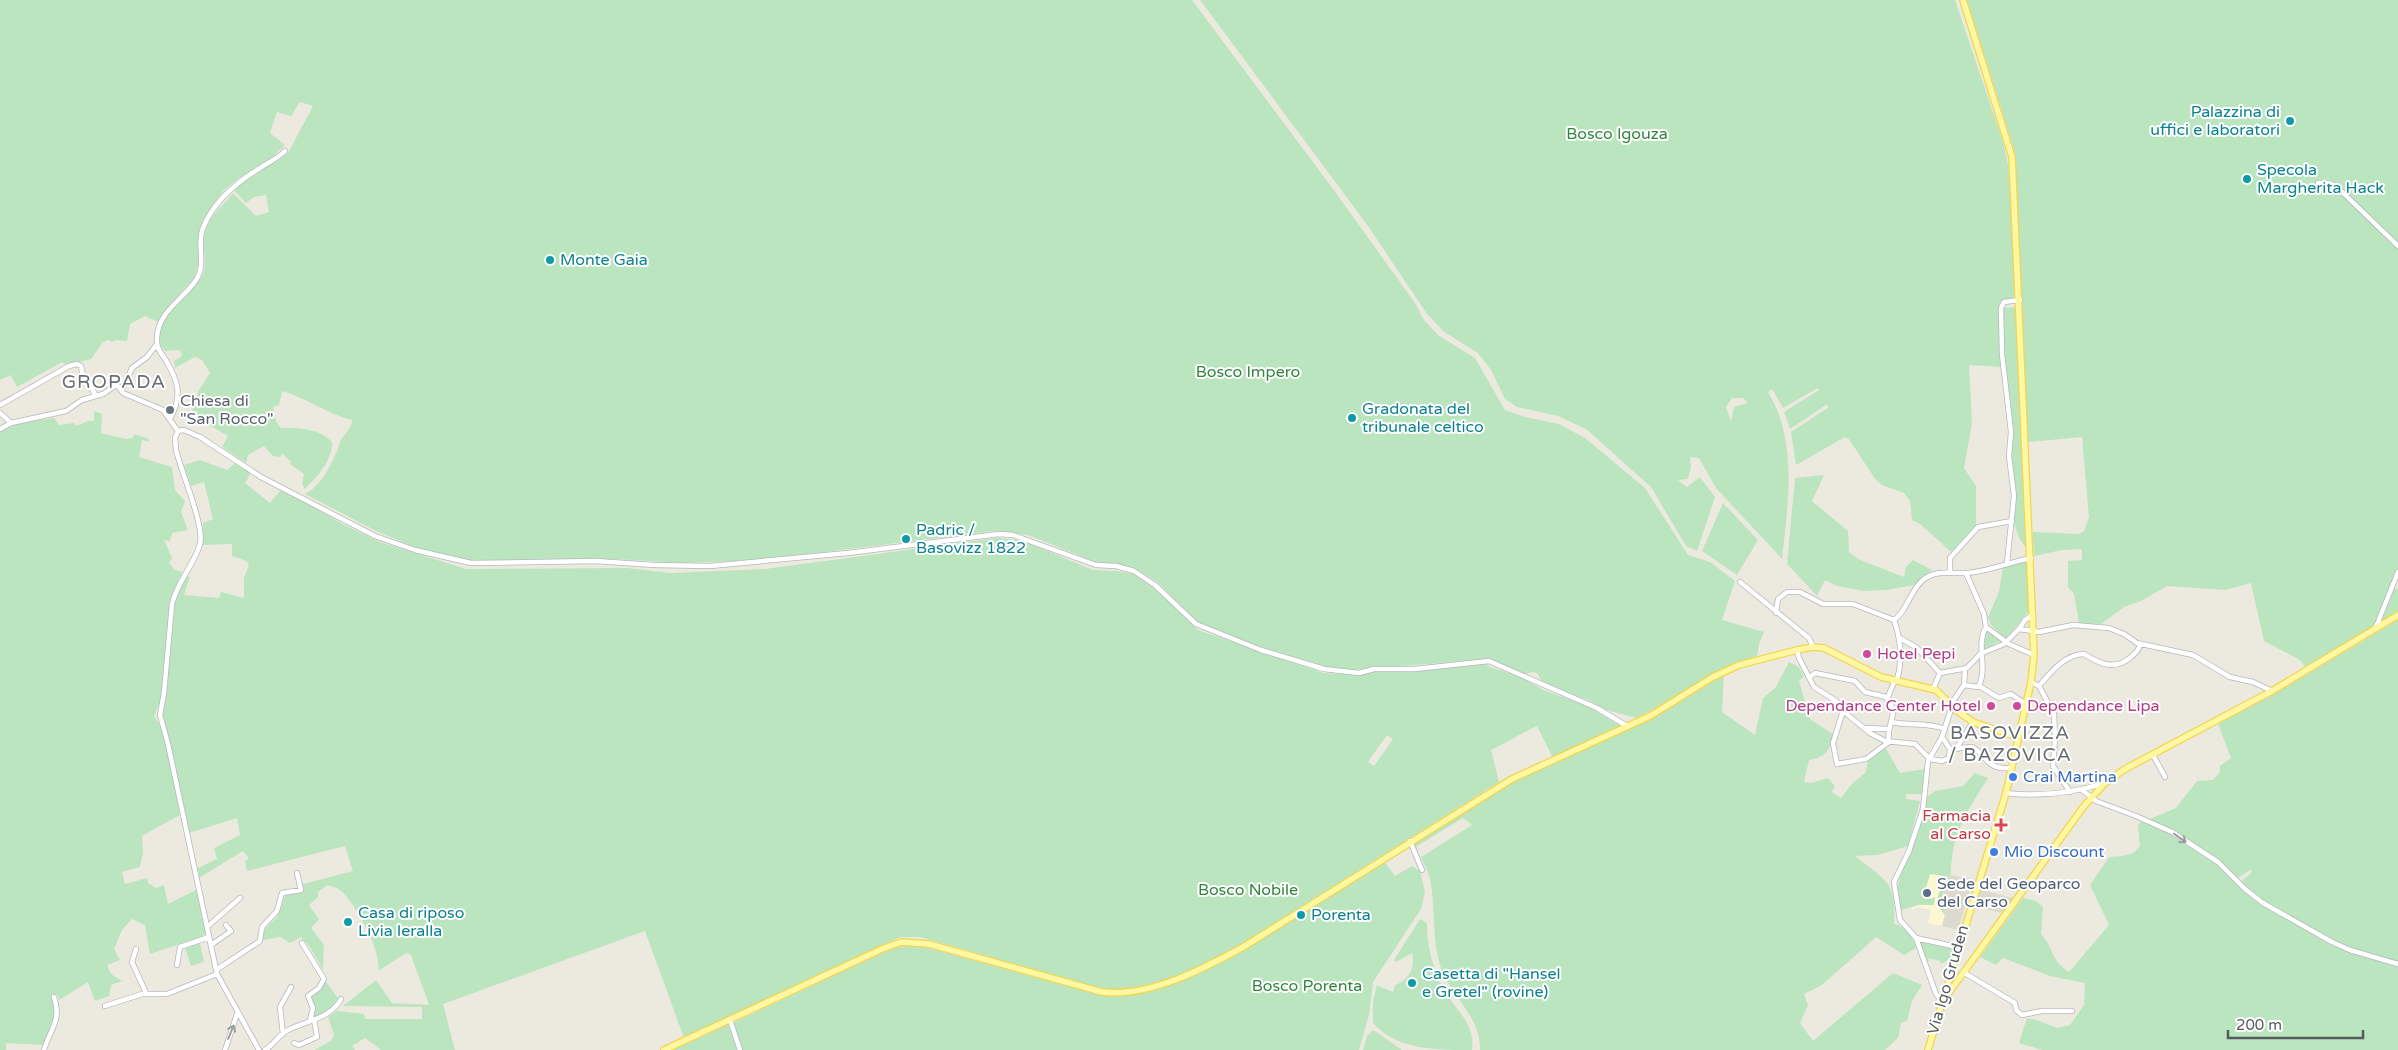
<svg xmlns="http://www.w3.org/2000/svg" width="2398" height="1050" font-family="'Varela Round',sans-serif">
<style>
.commercial{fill:#fef8d2}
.education{fill:#dcdace}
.green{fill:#bbe5be;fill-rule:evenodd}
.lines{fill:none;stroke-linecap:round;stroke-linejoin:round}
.minor-casing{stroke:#b5b7bd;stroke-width:6}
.major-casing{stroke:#f4d450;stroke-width:8}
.minor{stroke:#fff;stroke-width:4.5}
.major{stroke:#fff8a2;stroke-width:5.5}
.oneway{stroke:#9b9da0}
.culture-dot{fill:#0f9aa8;stroke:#fff;stroke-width:2}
.worship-dot{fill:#6b7280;stroke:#fff;stroke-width:2}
.hotel-dot{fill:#d1479c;stroke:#fff;stroke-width:2}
.shop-dot{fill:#3f7fe0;stroke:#fff;stroke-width:2}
.health-dot{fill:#e0444e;stroke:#fff;stroke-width:2}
.service-dot{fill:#5c6f8a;stroke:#fff;stroke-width:2}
.labels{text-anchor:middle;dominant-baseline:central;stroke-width:4;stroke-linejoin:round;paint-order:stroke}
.culture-label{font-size:16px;fill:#0d838f;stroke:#fff;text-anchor:start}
.park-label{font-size:16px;fill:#33863d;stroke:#fff}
.worship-label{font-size:16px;fill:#5b616d;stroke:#fff;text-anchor:start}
.hotel-label{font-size:16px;fill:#b23c85;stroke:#fff;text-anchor:start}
.shop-label{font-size:16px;fill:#366cbe;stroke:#fff;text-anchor:start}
.health-label{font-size:16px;fill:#be3a42;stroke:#fff;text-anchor:end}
.service-label{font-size:16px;fill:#4e5e75;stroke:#fff;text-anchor:start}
.street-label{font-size:16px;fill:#585c61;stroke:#fff}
.quarter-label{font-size:19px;letter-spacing:1px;fill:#696e73;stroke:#fff}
</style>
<rect width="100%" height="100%" fill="#eceadf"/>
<path class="commercial" d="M1927,871l22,4 -3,35 -4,16 -14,-3 3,-13 -13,-3 -6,3 -1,-4z"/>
<path class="education" d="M1949,875l24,4 -15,51 -16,-4 4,-15 -7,-3z
M1978,889l35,9 -11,15 -29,-7z"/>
<path class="green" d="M0,0h1192l144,193 79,110 9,17 14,15 37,23 30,52 20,7 34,7 26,14 60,50 43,67 22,7 25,19 -13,39 42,12 -5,12 -2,12 -31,12 -89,50 -31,-8 -15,-9 -49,-18 -4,-9 -4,-2 -9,2 -35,-15 -139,11 -24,-2 -58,-18 -72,-28 -41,-41 -22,-13 -38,-6 -68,-27 -34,-4 -235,29 -76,3 -67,-4 -150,2 -54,-15 -36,-15 -71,-37c15,-7 26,-29 32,-43 2,-4 2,-8 4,-11 4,-8 11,-11 11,-20 -25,-6 -45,-22 -70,-29l-3,14 -6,2 3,15 5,6c16,-1 40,1 51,14 1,18 -15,35 -27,47l-3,-4 2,-11 -14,-10 1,-2 -8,-8 -3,3 -7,-1 -9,-10 -16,9 -2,8 -24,-16 6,-11 -26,-15 -10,-10 7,-21 11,-17 -8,-13 -7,-3 -20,11 -1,-7 8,-5 -2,-6 -15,1c-26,-24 33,-59 39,-79 2,-8 0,-19 0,-27 0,-27 14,-33 29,-52l23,23 13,-4 -3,-17 -12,2 -8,6 -13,-14 55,-36 25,-47 -13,-4 -9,14 -14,-4 -7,21 15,12 -17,16 -29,17 -15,12 -21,30 -4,11 -1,35 -4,12 -25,27 -11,17 -13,-6 -15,8 -3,17 -11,-1 -4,2 -4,-2 -5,2 -12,17 -25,6 -4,-3 -45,25 -6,-12 -11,5z
M1200,0h755l48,142 5,23 9,134 -17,3 1,65 -32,-2 3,58 -8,45 12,18v39l-25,27 -31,-28 -8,-4 -2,-19 -6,-8 -22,-8 -7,-6 -26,-40 -4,-2 -49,28 -5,-33 38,-25 -3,-2 -36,24 -6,-17 35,-22 -1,-2 -35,20 -11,-19 -4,3c30,49 20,113 14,167l-66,-71 -17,-30 -9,-1 1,9 -3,13 -10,1 9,7 13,-10 15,20 -18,54 -11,-5 -35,-59 -65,-58 -28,-13 -41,-9 -12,-8 -14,-29 -13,-17 -34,-21 -17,-18 -59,-88zM1732,398h11l5,5 -14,4 -3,14 -5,-14z
M1967,0h431v579l-3,9 3,1v23l-93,55 -5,-7 -36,-19 -13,-58 -26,7 -58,-4 -26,15 -17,6 -23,17 -22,-1 -5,-29 -6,-7v-26l14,-1v-11l-20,1 -28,6 -1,-24 46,2 5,-3 5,-14 -7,-80 -54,5 -14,-293z
M2017,307l9,241 -7,-10 -6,-18 3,-16 -4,-45 -1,-55 -7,-45 -1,-51z
M94,411l8,3 -1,19 25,6 6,-1 3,-4 14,5v3l-7,-2 -3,17 33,10 3,23 10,11 -4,11 7,18 -16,3 -2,8 -6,-1 8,18 -3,5 6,7 7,2 -10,23 -10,101 -8,21c14,12 22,78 26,98l-38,21 1,17 -3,14 -18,5 3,12 22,-6 1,5 8,5 8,-3 4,19 28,-14 11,45 -57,19 -5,-29 -13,-6 -10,11 -8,19 6,11 -13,5 4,9 11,7 -11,4 -2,11 -14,5 -7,-19 -29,18 -2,-6 -5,2 5,15 -14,34 -37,-2v7h-6v-618l20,-9 34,-5 5,7 15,-2 2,3 12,-5h6z
M200,460l27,10 8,-7 16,10 -6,10 25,20 10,-12 11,3 55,32 34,16 86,27 161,-1 43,5 95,-4 232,-31 24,2 72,30 24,1 16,3 29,20 36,36 126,43 37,2 12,-4h45l68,-8 4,4 31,10 22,13 42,15 36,21 -68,32 -16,-32c-16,7 -30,17 -46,24l8,32 -265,167c-41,21 -88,46 -135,39l-179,-51h-20l-216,101 -39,-107 -202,73 12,46h-74l-16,-12 -13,8 3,4h-41l17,-9 3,-6 -6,-18 9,-6 27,3 1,5h57v-12l-79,-1 33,-26 16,23 37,2 -18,-50 -5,-2 -28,18c5,-17 -23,-69 -37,-80 -3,-3 -10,-5 -14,-6l-9,7v5l-9,8 10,14 -8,9 13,17 -1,25 -13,-23 -9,-10 -11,6 -10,-6 -17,3c0,-16 11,-16 16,-27 3,-6 4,-13 7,-19l18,-2 -1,-8 50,-13 -8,-25 -98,25 -2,-10 4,-2 -6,-8 -44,27 -1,-10 19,-9 -3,-11 26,-13 -3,-17 -48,15 -26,-117 11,-112 4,-14 7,-14 5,1 -6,18 35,3 2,-6 23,6v-20l5,-13 -3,-4 -14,-5v-12l-29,1v-22l10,-4 -9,-37 -13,4 -7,-21zM1387,735l6,4 -19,27 -6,-4z
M1824,475l-12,26 36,30 1,21 11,8 44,17 2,-10 7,-7 19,10 -18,15 -27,5 -23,1 -27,-5 -12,-6 -8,16 -30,-32 8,-86z
M1723,503l35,37 -21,35 -35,-24z
M2026,561l3,50 -23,28 -15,-14 -3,-8 11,-25 4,-26z
M2398,620v342l-57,-17 -83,-48 -18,-15 10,-8 2,-5 -13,8 -3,6 27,22 69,39 66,21v85h-356l-23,-7 8,-25 10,2 20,8 13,-3 14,-20 1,-22 -35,-7 -47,-18 -7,7 -16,-8 43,-59 13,3 7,6 -2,27c13,14 10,27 28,38l40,-47 -19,-40 19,-28 14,-1 10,-3 7,-7 -2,-22 38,-16 21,-27 16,-1 7,-8v-6l11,-8 -13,-34 58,-31z
M1986,630l5,1 10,10 -17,8z
M1789,662l10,5 5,9 -5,5 11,38 24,16c-5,16 -8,22 -25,25l-5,22 7,1 17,-5 7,8 -3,6 9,6 11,-14 14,-12 2,-13 17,-12 15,26 25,-4 -2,25h-17v5l14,2 -12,45 -30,9 -23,1c30,24 42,25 39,68 12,2 19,12 22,24l-12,7 -28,-18 -54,48 -18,9 4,11 -8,18 13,18 80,-68 29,12 -10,16 -5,20 -6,2 -3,15 -13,12h-405c1,-32 -26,-51 -38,-79 -11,-30 -6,-62 -12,-92 -2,-8 -6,-15 -9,-22l51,-32 -9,-7 -46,28 2,4 -4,-4v-4l89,-56 154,-71 66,-40 -2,37 33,23 8,-37 13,-11z
M1975,773l13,5c-21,34 -37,55 -37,97h-2l-10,33 7,2 -1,5c-14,-15 -5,-22 0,-36l-1,-3 -14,-2 -6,21 7,4 4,-2 -1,8h-15l-18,5 -4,-18 3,-17 10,-21 15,-46 2,-11 8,-6 28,-5z
M1384,861l11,15 17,-10 8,5 5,21 -4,17 -48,73 -4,33 -10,35h-617l-9,-27 142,-67 24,-9 18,-2 178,48 16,2h23l23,-7 53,-21 80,-45z
M1420,919l7,4c0,23 5,44 16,65 11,21 33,35 29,62 -36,0 -75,0 -99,-27v-22l4,-16 16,7 2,-7c15,-5 20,-18 17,-32l-16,9 -2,-2z
M1920,942l32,7 -1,9 -10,6 -1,-3 -12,-3 1,3 -2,1z
M200,943l4,19 -13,4 -6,-18z
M324,979l16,22 -2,5 -28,14 3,-8 -5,-16z
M729,1024l9,26h-65z
M1373,1030l2,1 27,19h-39l4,-14z"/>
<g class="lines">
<defs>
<path id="minor" d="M2318,183h11l8,4 61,59
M122,390l10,-22 15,-11 10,-13
M0,405l69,-39 8,-2 4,2 1,6 14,24
M0,413l11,10
M170,419c13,-24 8,-39 -5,-60 -5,-7 -9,-12 -8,-21 1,-27 26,-38 39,-58 11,-16 0,-36 7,-52 10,-26 34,-46 57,-60 9,-6 17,-9 25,-17
M0,429l11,-6 55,-12 16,-11 21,-6 12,-8h3l5,7 40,17 15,21
M178,431l6,-1 16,7 61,40 114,59 40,14 56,13 125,-2 58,4 56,1 138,-13 151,-19 14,1 83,30 20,1 18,5 21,14 41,39 65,26 63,19 35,4 15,-4h41l74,-8 108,47 30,18
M178,431l-3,7 1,12c5,21 29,77 24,94 -6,21 -23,38 -28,60l-8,89 -4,22 8,29 49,230 42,76
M2007,563l7,-67 -5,-40 2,-24 -9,-78 -1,-46 3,-6 16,-2
M1950,572v-14l28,-31 34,-6
M1966,573l18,41 2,13 23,17 25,11
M1740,582l69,56 4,9
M1776,613l2,-14 9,-7h13l23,12h30l41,16c7,20 9,39 3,60
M1894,620c14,-10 16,-30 29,-40 14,-11 28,-6 44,-7 21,-2 44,-11 64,-15
M2376,627l22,-55
M2019,629l6,-9 8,-5
M1900,638l17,10 23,25 27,-5 13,-14 24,-10 15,-15 20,3 34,-7 36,3 15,6 13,9 56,12 37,22 23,5 19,9
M1797,650l2,8 15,29 22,14 7,10 27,22 15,8 30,3 15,15 12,2 7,-3 1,-9 22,-2c16,8 13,23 38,21
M1810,677l5,-4 40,8 10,11 21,5 7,11c1,13 -7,21 -4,34
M2031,682l8,4 15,28 1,23 -2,29 17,26
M1964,685l14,2c11,-18 -3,-41 8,-60
M1979,686l20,12 12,-4 15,10
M2039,686c11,-13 26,-32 45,-32 16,10 31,17 47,3 5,-4 8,-7 9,-13
M1933,689l7,-16
M1887,699l8,-19
M1951,704l13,-19 1,-16
M1843,711l-10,32 4,21 29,-5 23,-17
M1891,722c19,4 36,0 54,7
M1865,728l22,1
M1942,737l8,12
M1958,749v-3l15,-24
M2153,755l12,22
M2082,790l14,11 40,15 36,16 46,30 27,27 18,14 69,39 18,8 48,14
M2006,793c34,4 67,0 99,-10
M1410,841l12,29
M207,927l33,-29
M1916,938l41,9
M302,943l22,36 -5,9 -11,8 5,12 -3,12
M211,945l20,-14 -5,-6
M136,949l-4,13 14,31
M177,965l3,-18 29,-10
M216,970l44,-29 2,-14 15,-16 5,-18 19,-3 -4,-17
M1963,972l52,31 1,7 6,5 20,-4h30
M1943,1002l-7,-8 -20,-56 -16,-18 -6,-38 15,-31 14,-42 5,-48 14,-24 10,-31
M105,1006l37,-12h25l50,-20
M730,1020l10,30
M283,1034l-3,-27 11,-20
M294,1043l5,2 18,-8 -3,-18
M44,1050c6,-21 18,-29 10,-53
M225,1050l12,-36
M265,1050c9,-5 13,-14 21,-19 18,-10 45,-12 55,-32"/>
<path id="major" d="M1945,998l139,-192 21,-23 20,-14 147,-78 126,-76
M664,1050l218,-101 19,-7 28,2 173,48c47,6 103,-24 143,-46l267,-167 138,-63 63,-39 26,-12 58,-15 16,-3 11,1 57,29 55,13 20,20 17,12 44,15
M1928,1050l78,-257 25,-111 3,-27 -22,-498 -49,-157"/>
</defs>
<use href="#minor" class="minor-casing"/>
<use href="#major" class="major-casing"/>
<use href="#minor" class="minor"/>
<use href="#major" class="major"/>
</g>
<defs><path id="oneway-shaft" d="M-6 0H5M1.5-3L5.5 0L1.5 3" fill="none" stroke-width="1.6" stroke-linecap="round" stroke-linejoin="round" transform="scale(1.25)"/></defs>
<g class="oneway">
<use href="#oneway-shaft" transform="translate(2180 838) rotate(36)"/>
<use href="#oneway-shaft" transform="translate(231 1032) rotate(-68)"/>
</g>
<g class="culture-dot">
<circle cx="2290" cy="121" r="5"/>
<circle cx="2247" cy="179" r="5"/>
<circle cx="550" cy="260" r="5"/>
<circle cx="1352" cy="418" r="5"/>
<circle cx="906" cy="539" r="5"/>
<circle cx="1301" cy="915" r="5"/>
<circle cx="348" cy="922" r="5"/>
<circle cx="1412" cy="983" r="5"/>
</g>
<circle class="worship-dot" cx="170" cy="410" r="5"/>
<g class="hotel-dot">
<circle cx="1867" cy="654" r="5"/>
<circle cx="1991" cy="706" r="5"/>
<circle cx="2017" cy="706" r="5"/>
</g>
<g class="shop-dot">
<circle cx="2013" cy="777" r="5"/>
<circle cx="1994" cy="852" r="5"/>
</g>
<path class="health-dot" d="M1998.5 817.5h5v5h5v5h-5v5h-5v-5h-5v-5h5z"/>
<circle class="service-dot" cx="1927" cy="893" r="5"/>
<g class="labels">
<g class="culture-label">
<text x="2280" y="112" text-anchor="end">Palazzina di<tspan x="2280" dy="18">uffici e laboratori</tspan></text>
<text x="2257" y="170">Specola<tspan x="2257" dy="18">Margherita Hack</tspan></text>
<text x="560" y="260">Monte Gaia</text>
<text x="1362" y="409">Gradonata del<tspan x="1362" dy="18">tribunale celtico</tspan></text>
<text x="916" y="530">Padric /<tspan x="916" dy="18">Basovizz 1822</tspan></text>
<text x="358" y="913">Casa di riposo<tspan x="358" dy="18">Livia Ieralla</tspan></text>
<text x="1311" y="915">Porenta</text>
<text x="1422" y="974">Casetta di "Hansel<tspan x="1422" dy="18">e Gretel" (rovine)</tspan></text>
</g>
<g class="park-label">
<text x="1617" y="134">Bosco Igouza</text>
<text x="1248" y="372">Bosco Impero</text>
<text x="1248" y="890">Bosco Nobile</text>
<text x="1307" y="986">Bosco Porenta</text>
</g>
<g class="worship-label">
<text x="180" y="401">Chiesa di<tspan x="180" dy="18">"San Rocco"</tspan></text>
</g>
<g class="hotel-label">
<text x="1877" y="654">Hotel Pepi</text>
<text x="1981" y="706" text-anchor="end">Dependance Center Hotel</text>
<text x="2027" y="706">Dependance Lipa</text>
</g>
<g class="shop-label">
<text x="2023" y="777">Crai Martina</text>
<text x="2004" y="852">Mio Discount</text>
</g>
<g class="health-label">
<text x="1991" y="816">Farmacia<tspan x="1991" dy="18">al Carso</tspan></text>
</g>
<g class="service-label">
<text x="1937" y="884">Sede del Geoparco<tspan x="1937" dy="18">del Carso</tspan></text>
</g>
<g class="street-label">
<text transform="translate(1948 980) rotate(-74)">Via Igo Gruden</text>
</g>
<g class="quarter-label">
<text x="114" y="382">GROPADA</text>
<text x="2010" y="733">BASOVIZZA<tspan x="2010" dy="22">/ BAZOVICA</tspan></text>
</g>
</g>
<path d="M2228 1030v8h135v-8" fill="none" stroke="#585c61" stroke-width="2.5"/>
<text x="2236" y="1030" font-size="15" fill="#585c61" stroke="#ffffff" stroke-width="4" paint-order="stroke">200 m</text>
</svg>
